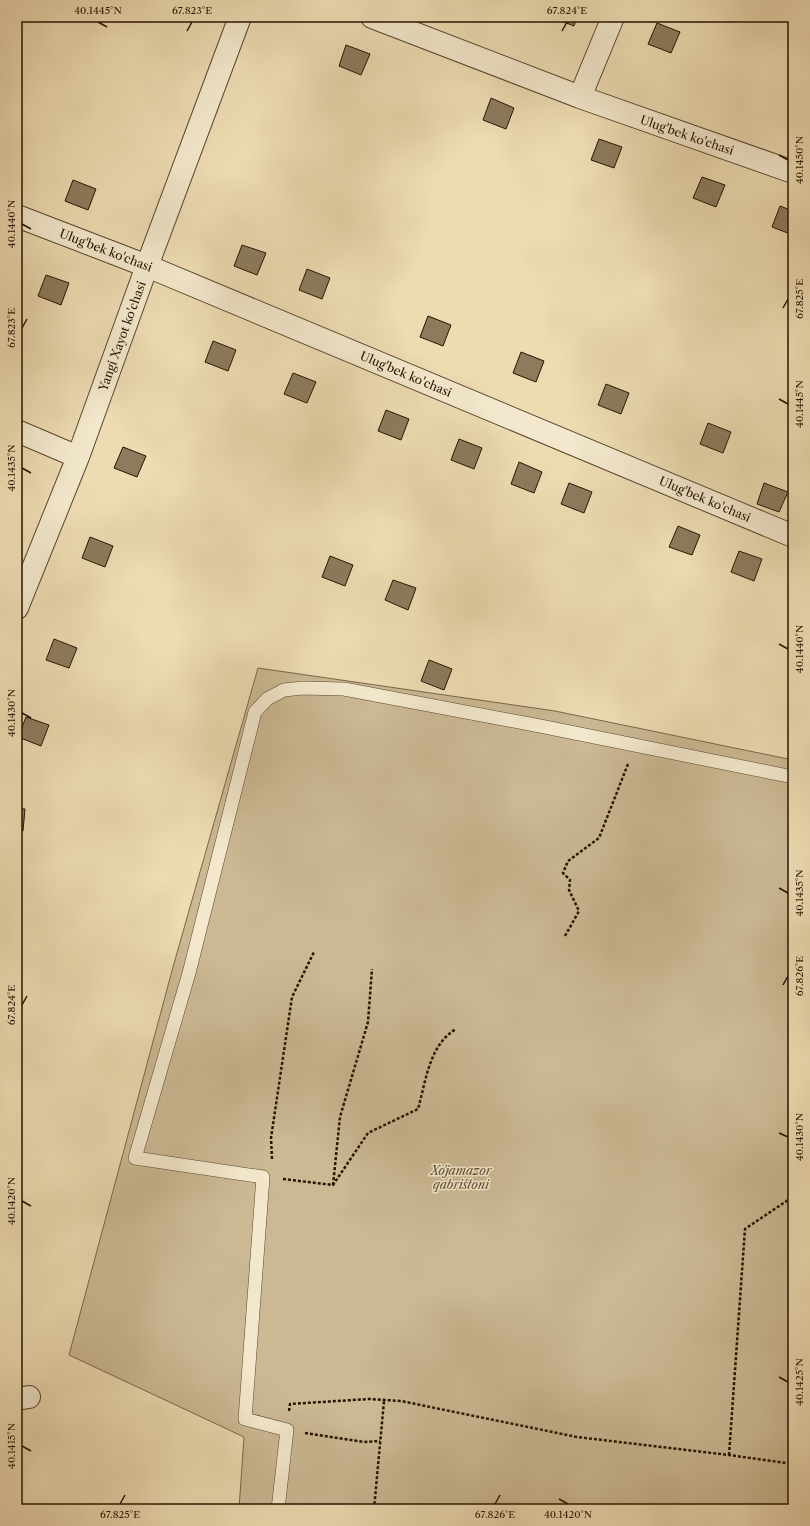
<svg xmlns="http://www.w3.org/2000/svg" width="810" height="1526" font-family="'Libre Caslon Text',serif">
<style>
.green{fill:#cbb994;stroke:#78664a}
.building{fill:#8d7b5d;stroke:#251400}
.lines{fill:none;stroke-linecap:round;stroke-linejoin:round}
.lane-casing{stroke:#57462c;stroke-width:14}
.street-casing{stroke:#57462c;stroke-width:24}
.path{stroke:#251400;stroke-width:2.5;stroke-dasharray:3 2;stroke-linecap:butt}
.lane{stroke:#f3e8cd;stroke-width:13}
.street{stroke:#f3e8cd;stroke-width:22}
.ticks{fill:none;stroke:#251400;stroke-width:1.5}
.labels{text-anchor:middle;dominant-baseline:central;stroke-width:3;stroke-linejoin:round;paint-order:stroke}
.street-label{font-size:12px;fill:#251400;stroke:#f3e8cd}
.park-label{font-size:12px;font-style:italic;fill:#5f4e34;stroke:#f3e8cd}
.neatline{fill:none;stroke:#251400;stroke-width:1.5}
.ticks-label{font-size:10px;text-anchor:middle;fill:#251400}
</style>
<rect width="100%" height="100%" fill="#eddbb2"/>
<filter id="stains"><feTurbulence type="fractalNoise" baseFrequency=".005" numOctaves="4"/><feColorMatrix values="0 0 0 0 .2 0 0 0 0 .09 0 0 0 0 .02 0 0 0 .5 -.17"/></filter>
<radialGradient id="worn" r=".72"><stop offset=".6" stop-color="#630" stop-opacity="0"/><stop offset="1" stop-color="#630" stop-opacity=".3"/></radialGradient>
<path class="green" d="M258,668l297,43 238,49v749h-554l5,-72 -175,-82 104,-388z"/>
<path class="building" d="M551,17h26l-3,9z
M657,23l23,9 -9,21 -23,-9z
M346,45l24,9 -9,21 -22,-9z
M491,98l23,10 -8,21 -23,-9z
M599,139l23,8 -8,21 -23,-8z
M702,177l23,8 -9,22 -23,-9z
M73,180l23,9 -8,21 -23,-9z
M780,206l13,5v24l-21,-8z
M242,245l24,8 -9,22 -23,-9z
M307,269l23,9 -8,21 -23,-9z
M46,275l23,8 -8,22 -23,-9z
M428,316l23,9 -8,21 -23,-9z
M213,341l23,9 -8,21 -23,-9z
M521,352l23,9 -8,21 -23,-9z
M293,373l23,9 -9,21 -23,-9z
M606,384l23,9 -8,21 -23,-9z
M386,410l23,9 -8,21 -23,-9z
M708,423l23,9 -8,21 -23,-9z
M459,439l23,9 -8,21 -23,-9z
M123,447l23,9 -9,21 -23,-9z
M519,462l23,10 -8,21 -23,-9z
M569,483l23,9 -8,21 -23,-9z
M764,483l24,9 -9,20 -22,-8z
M678,526l22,9 -8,20 -23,-8z
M90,537l23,9 -8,21 -23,-9z
M739,551l23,8 -8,22 -23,-9z
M330,556l23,9 -8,21 -23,-9z
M393,580l23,8 -8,22 -23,-10z
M54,639l23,9 -8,20 -23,-8z
M429,660l23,9 -8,21 -23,-9z
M26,717l23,8 -8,21 -23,-9z
M17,808l8,1 -2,22 -6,-1z"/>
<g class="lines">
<defs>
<path id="lane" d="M278,1509l9,-79 -42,-11 18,-242 -128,-19 54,-185 66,-261 12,-13 17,-9 19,-2 41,1 196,37 253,51"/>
<path id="street" d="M372,17l208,80 213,75
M580,97l33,-80
M17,216l130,50 646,270
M17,431l61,26
M17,608l61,-151 69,-191 93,-249
M17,1399l12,-2"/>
</defs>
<use href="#lane" class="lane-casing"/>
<use href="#street" class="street-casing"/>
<path class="path" d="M565,936l14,-25 -10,-21 1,-10 -7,-7 5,-12 31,-23 29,-74
M272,1159l-1,-21 21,-141 22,-45
M283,1179l50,6 35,-52 50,-24c8,-28 11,-64 38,-80
M333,1185l7,-68 28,-95 4,-53
M289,1411l1,-7 79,-5 32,2 176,36 152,18 64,9
M305,1433l59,9 16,-1
M729,1455l16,-226 46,-31
M374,1509l10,-108"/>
<use href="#lane" class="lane"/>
<use href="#street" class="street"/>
</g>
<path class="ticks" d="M98,22l9,5M187,31l5,-9M562,31l5,-9M779,155l9,5M22,224l9,5M783,308l5,-9M22,328l5,-9M779,399l9,5M22,468l9,5M779,644l9,5M22,713l9,5M779,888l9,5M783,985l5,-9M22,1005l5,-9M779,1133l9,4M22,1201l9,5M779,1377l9,5M22,1446l9,5M559,1499l9,5M120,1504l5,-9M495,1504l5,-9"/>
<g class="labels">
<g class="street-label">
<text transform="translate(687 135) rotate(19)">Ulug'bek ko'chasi</text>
<text transform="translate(106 250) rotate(21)">Ulug'bek ko'chasi</text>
<text transform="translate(122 336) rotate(-70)">Yangi Xayot ko'chasi</text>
<text transform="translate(406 374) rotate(23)">Ulug'bek ko'chasi</text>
<text transform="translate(705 499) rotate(23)">Ulug'bek ko'chasi</text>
</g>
<g class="park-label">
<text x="461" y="1170">Xo'jamazor<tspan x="461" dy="14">qabristoni</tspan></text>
</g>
</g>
<rect width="810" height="1526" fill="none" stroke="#eddbb2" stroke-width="44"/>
<rect x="22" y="22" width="766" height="1482" class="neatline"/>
<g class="ticks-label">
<text x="98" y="14">40.1445°N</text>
<text x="192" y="14">67.823°E</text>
<text x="567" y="14">67.824°E</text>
<text transform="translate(799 160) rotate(-90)" y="4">40.1450°N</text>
<text transform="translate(11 224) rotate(-90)" y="4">40.1440°N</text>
<text transform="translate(799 299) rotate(-90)" y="4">67.825°E</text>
<text transform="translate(11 328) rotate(-90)" y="4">67.823°E</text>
<text transform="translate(799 404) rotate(-90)" y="4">40.1445°N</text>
<text transform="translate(11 468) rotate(-90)" y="4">40.1435°N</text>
<text transform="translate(799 649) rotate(-90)" y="4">40.1440°N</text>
<text transform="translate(11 713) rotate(-90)" y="4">40.1430°N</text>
<text transform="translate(799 893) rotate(-90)" y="4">40.1435°N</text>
<text transform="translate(799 976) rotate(-90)" y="4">67.826°E</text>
<text transform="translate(11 1005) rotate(-90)" y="4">67.824°E</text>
<text transform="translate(799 1137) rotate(-90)" y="4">40.1430°N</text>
<text transform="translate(11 1201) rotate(-90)" y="4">40.1420°N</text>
<text transform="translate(799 1382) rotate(-90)" y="4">40.1425°N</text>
<text transform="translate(11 1446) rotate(-90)" y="4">40.1415°N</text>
<text x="120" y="1518">67.825°E</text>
<text x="495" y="1518">67.826°E</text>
<text x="568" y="1518">40.1420°N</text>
</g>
<rect width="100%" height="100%" filter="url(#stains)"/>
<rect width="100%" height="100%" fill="url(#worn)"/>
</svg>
